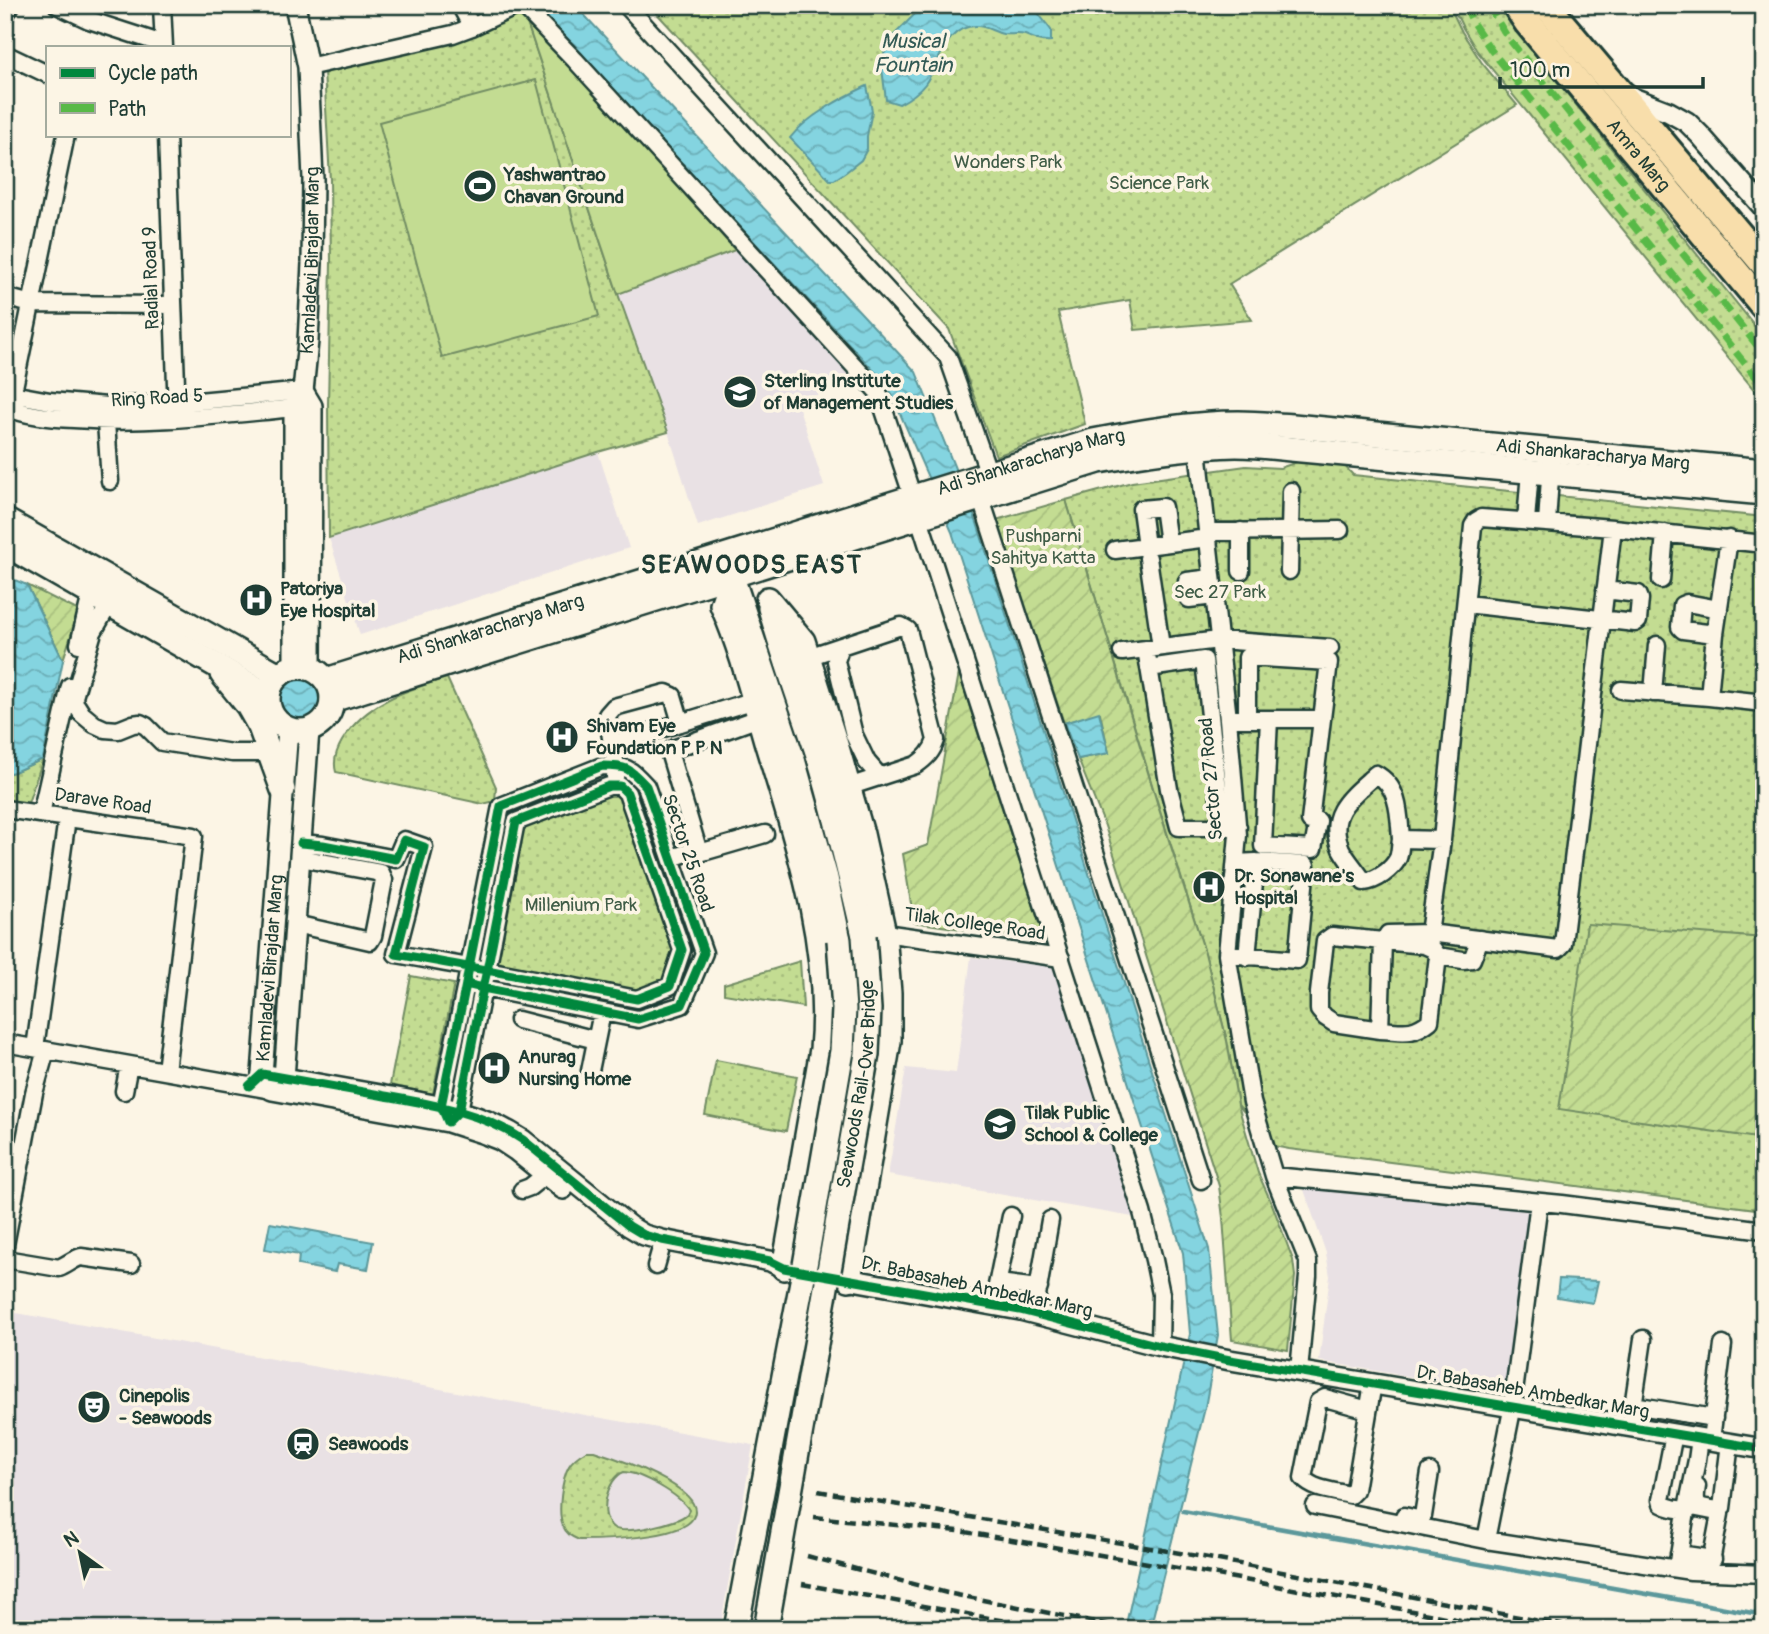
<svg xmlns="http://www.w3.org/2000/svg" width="1769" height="1634" font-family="Pangolin,sans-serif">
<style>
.built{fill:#e9e1e4}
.grass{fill:url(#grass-dots);stroke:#718c63;stroke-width:2;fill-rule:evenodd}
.garden{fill:url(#garden-furrows);stroke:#718c63;stroke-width:2}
.pitch{fill:#c3dc92;stroke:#718c63;stroke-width:2}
.water{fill:url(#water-waves);stroke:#5c989b;stroke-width:2}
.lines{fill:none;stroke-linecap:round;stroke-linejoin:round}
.stream{stroke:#5c989b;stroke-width:4.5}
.minor-casing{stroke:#1f3d34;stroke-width:21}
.tertiary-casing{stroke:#1f3d34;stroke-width:24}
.secondary-casing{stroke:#1f3d34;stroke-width:28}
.trunk-casing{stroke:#1f3d34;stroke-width:32}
.minor{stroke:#fcf5e5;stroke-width:16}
.tertiary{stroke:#fcf5e5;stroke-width:19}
.secondary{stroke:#fcf5e5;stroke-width:23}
.trunk{stroke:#f8deab;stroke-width:26}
.rail{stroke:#1f3d34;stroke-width:4.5;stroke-dasharray:10 5;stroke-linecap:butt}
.secondary-bridge-casing{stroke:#1f3d34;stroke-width:28;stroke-linecap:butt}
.secondary-bridge{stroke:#fcf5e5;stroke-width:23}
.quiet{stroke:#58b947;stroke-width:7;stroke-dasharray:14 7;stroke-linecap:butt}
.cycleway-casing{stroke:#fcf5e5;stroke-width:13}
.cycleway{stroke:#00873e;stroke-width:9}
.labels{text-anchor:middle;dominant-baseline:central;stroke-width:7;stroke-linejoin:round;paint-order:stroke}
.street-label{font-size:19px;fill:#1f3d34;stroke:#fcf5e5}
.park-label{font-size:19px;fill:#405d47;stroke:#fcf5e5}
.poi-label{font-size:19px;font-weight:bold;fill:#1f3d34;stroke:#fcf5e5;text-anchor:start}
.water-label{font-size:21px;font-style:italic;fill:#335b56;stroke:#fcf5e5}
.district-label{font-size:26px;font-weight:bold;letter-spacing:2px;fill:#1f3d34;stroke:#fcf5e5}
</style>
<defs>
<pattern id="grass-dots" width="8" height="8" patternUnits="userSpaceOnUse" patternTransform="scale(1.75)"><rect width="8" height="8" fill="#c3dc92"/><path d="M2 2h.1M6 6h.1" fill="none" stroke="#a7be7e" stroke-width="1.8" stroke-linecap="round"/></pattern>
<pattern id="garden-furrows" width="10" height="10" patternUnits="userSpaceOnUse" patternTransform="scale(1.75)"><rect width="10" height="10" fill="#c3dc92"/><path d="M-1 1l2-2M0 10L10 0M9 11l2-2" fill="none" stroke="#a7be7e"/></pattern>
<pattern id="water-waves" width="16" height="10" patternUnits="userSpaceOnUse" patternTransform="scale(1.75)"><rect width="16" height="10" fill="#84d4e0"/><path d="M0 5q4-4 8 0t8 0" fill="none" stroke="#6badb6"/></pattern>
</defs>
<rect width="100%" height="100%" fill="#fcf5e5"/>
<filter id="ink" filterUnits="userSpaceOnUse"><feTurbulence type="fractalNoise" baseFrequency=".0143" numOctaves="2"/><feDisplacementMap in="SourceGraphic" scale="14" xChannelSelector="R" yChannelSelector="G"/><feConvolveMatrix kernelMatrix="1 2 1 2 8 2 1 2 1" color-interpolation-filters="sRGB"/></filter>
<g filter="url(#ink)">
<path class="built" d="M735,250l120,132 -58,20 27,84 -126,40 -30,-94 -50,-138z
M598,452l31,96 -269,87 -31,-97z
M971,957l82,10 80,250 -245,-42 18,-107 50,5z
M1302,1184l228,24 -25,185 -186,-32 11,-85 -4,-23z
M5,1311l748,134 -33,184h-715z"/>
<path class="grass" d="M649,5h800l13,27 20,31 35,42 -288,179 23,36 -117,10 -5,-30 -72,12 27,112 -89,32 -47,-127z
M1452,5h46l32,43 234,289v65l-287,-351 -14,-23z
M523,11l95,283 50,138 -70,20 -269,86 -1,-134 3,-141 -1,-83 -6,-109z
M1300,461l41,1 12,13 411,42v693l-475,-61 -15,-3 -36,-41 -11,-64 -22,-88 -52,-165 -87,-288 66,-18 114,-16 34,2z
M447,678l49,109 -1,14 -12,3 -147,-32c-3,-11 0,-21 6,-31 23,-38 63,-51 105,-63z
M43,759l-15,44 -23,-1v-28l9,-2z
M611,792h6l5,4 54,154 -11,30 -31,12 -140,-27 27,-139z
M800,961l3,46 -79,-13v-10z
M411,976l43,8 -21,110 -43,-9z
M716,1060l81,16 -11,55 -81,-16z
M586,1451h8c19,6 116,38 99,67 -12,21 -91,22 -114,22 -7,-3 -13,-6 -16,-14 -6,-13 -1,-48 6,-60 4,-7 10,-11 17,-15zM624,1472c17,1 56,23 65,38l-2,4c-9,9 -62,21 -73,14 -17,-11 -7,-50 10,-56z"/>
<path class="garden" d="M1066,500l93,309 46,144 22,88 11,64 20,68 14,31 21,56 2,16 -7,74 -56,-10 -9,-122 -4,-32 -114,-360 -27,-67 31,-6 -9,-40 -36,10 -68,-203z
M27,585l52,26 -16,49z
M959,673l86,268 -131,-19 -11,-68 25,-9z
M1587,924l177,14v201l-205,-30z"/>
<path class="pitch" d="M523,11l212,239 -117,44z
M536,80l63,236 -157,42 -63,-236z"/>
<path class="water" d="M540,5h35l341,367 61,151 232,726 9,86 -13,73 -55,221h-25l65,-295 -7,-81 -231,-721 -64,-146 -347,-374z
M924,5h108l19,25v11c-14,1 -14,-2 -26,-6 -7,-2 -15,0 -22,-1 -9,-2 -17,-8 -26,-8 -32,-1 -37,38 -52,58 -7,9 -16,15 -26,20l-13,-4 -5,-39 10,-23z
M867,86l5,25 -5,25v13l-6,11 -15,12 -12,8h-4l-40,-42c16,-21 53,-41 77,-52z
M5,576l22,9 36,75 -20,99 -29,13 -9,2z
M280 699a20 20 0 1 1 40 0a20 20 0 1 1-40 0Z
M1099,712l10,41 -31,6 -14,-36z
M270,1223l103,19 -5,27 -31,-5 -2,8 -37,-7 1,-10 -34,-6z
M1559,1279l39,2 -5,22 -36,-6z"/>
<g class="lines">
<path class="stream" d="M1183,1511l581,104"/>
<defs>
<path id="minor" d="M57,5l32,15 74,24
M162,5l2,42
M460,5l12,22
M522,5l53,55 303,332 35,106
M626,5l322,352 41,117
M5,15l6,-10
M5,54l42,20
M308,67l145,-33 19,-7 47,-22
M167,135l10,277
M5,297l26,7 142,1
M5,396l7,-2 38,7 57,5 70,-3 126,-12
M11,402l55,-267
M5,406c20,10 47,12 69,13 78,6 154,-5 232,-12
M106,422l4,59
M1197,440l31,279 10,116 -11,119 25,148 22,74 34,85v15l-9,95
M981,499l220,681
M919,518l223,694 12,48 7,34 -1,52
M1526,521l4,-50
M1547,523l4,-60
M1241,531v40
M1207,532l133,-2
M1146,546l-5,-37 22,-2 5,36
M1115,550l93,-12
M1148,558l13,89
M1289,571l2,-80
M1661,580l4,-47
M1187,581l25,-3
M1189,599l25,-3
M109,604l-16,28 -19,65 1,6 7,11 12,10 11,5 13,1 15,-6 7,-1 6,3 16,16 70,11h39
M1466,604l169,19 3,-2 2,-22 -2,-5 -33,-4
M1715,634l-32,-4 -3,-3 2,-22 5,-2 32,6
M79,644l12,-50
M841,646l-5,15 18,74 13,27 13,15
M1146,649l23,140 10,38h59
M1122,652l97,-12 111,8
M808,657l93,-31 7,4 28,110c-4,12 -10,18 -20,25l-68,22
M1149,668l55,-8 18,167
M1621,690l88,7 6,-63 14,-95
M1653,693l4,-48
M1709,697l55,6
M1228,719h94l7,-57 -82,-5v62
M1269,719l-6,127 50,3 5,-28h-8l12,-102
M612,744l143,-44
M615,777l1,-11 -9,-51 7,-8 52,-14 7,3 8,27
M5,809l189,27 -28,235
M41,814l29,-128
M1401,839c-2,-23 -1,-52 -25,-65 -23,21 -51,39 -35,75 6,11 16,22 23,33 12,-1 28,-12 34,-24 2,-5 2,-13 3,-19l41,1
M301,843l22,2 73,14 8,-19 20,7 -28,107c30,5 60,11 91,16l150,29 33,-13 12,-36 -55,-157 -7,-7h-11l-93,36 -29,148 -4,18 -24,123 -11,11 -7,-16 25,-122 3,-17 32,-161 101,-40c26,0 27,2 44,20l58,167 -22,52 -44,14 -155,-31 -17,-4
M698,849l-28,-94 3,-6 86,-31
M672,858l26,-9 5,3 62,-18
M295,924l75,17 3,-5 11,-56 -3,-7 -81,-15
M884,933l177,25
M1429,933l13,-93 31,-314 3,-5 5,-3 132,10 151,16
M1227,954l70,6 9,-95 -50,-3 -20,1
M1438,956l25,4 9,-1 8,-20
M1247,957l9,-95
M518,1020l78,20
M1380,1030l-46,-7 -9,-6 -6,-7v-17l6,-52 7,-5 92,9 9,4 5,7 -8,65c-19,15 -27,10 -50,9l3,-88 5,-8 41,-1 129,16 5,-5 50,-416
M5,1043l267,47
M35,1048l32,-230
M590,1071l12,-59
M124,1091l5,-26
M1274,1176l288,28 202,26
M522,1190l8,-3 15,-12
M5,1245l29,-152 12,-43
M5,1259l54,9c8,-3 14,-9 22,-11l50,7
M656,1266l4,-14
M998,1283l41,5
M993,1305l18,-89
M1034,1313l16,-93
M1633,1405l81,13
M1368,1410l-43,-12 -7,4 -15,76c10,12 31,13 47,17l5,-5 18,-107
M1630,1427l13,-88
M1674,1434l-13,66 1,4c7,4 18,7 25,4l10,-48 3,-22
M1711,1440l12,-95
M1697,1486c-4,22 2,21 22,24l3,-2 8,-65
M1315,1506l171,34 205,31 73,3
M1404,1516l14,3 5,-3 7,-44
M1486,1540l25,-125 28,-213
M1679,1554l34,5
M1677,1568l9,-56 6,-5 25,5 3,2 -11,58"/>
<g id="tertiary">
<path d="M1626,93l7,5 36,14 18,10 13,13 64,73"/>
<path d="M303,391l9,15 -1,263"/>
<path id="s1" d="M294,668v-260l9,-17 5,-50 4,-78 1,-84 -5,-112 -13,-62"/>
<path d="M262,1074c39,7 79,14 118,21 50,9 100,16 143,45l106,86 15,9 18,5 108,21 14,7 12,2"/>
<path id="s2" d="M268,1083l-6,-9 26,-345"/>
<path d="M275,1087l9,-9 25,-348"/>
<path d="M272,1090l176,32 34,11 18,7 15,10 48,39"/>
<path d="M836,1277l184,33 140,36 70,14 534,89"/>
</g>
<g id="secondary">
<path d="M5,520l274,155"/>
<path d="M5,544l263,151"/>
<path d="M731,574l63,189 32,115 13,62"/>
<path d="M732,576l-10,29c19,43 31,91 44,136 30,99 66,203 56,308l-38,219"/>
<path d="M768,599l35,42 35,110 24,83 22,99 5,60v48l-40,238"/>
<path d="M770,608c14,50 32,98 48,147 18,60 32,120 46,181"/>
<circle cx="300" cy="699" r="32"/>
<path d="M222,674l26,32 12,21 23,63"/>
<path id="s3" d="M326,680l767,-239c48,-9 96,-18 146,-18 18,0 36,2 54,3l471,45"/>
<path d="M332,700l767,-239c45,-8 91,-15 137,-16 18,0 37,2 55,4l473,44"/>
</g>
<g id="trunk">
<path id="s4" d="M1516,5l12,18 236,283"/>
<path d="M1546,5l218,259"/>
</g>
</defs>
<use href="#minor" class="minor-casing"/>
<use href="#tertiary" class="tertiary-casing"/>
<use href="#secondary" class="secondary-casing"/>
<use href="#trunk" class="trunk-casing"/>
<use href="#minor" class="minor"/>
<use href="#tertiary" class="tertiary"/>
<use href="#secondary" class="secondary"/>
<use href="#trunk" class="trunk"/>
<path class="rail" d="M818,1491l385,66 379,72
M814,1517l145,14 242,41 309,57
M807,1556l140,37 184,36
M802,1584l247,45"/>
<defs>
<g id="secondary-bridge">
<path d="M736,1629l68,-358 38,-220 2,-42 -5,-69"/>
<path id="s5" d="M766,1629l101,-575 2,-45 -5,-73"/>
</g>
</defs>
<use href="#secondary-bridge" class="secondary-bridge-casing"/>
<use href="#secondary-bridge" class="secondary-bridge"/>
<path class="quiet" d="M1465,5l8,18 18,27 273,337
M1488,5l20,33 256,316"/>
<defs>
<path id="cycleway" d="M301,843l22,2 73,14 8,-19 20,7 -28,107c30,5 60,11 91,16l150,29 33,-13 12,-36 -55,-157 -7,-7h-11l-93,36 -29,148 -4,18 -24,123 -11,11 -7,-16 25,-122 3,-17 32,-161 101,-40c26,0 27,2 44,20l58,167 -22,52 -44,14 -155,-31 -17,-4
M249,1086l13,-12c39,7 79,14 118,21 50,9 100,16 143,45l106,86 15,9 18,5 108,21 14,7 236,42 140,36 70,14 534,89"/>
</defs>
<use href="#cycleway" class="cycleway-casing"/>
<use href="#cycleway" class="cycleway"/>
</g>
</g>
<defs>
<symbol id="stadium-disc" viewBox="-11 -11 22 22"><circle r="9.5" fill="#1f3d34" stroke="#fcf5e5"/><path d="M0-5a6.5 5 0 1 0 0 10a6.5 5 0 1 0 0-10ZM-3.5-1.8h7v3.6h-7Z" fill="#fff"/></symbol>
<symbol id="university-disc" viewBox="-11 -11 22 22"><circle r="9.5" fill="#1f3d34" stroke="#fcf5e5"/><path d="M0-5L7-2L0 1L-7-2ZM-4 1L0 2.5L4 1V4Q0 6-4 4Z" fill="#fff"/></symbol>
<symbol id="hospital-disc" viewBox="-11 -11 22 22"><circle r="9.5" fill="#1f3d34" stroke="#fcf5e5"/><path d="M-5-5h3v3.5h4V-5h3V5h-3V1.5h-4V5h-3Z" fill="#fff"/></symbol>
<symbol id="theatre-disc" viewBox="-11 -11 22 22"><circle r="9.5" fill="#1f3d34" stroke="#fcf5e5"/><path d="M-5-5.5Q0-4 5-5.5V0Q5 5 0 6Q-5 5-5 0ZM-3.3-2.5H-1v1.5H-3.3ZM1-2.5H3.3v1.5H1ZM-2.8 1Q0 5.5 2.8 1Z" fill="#fff"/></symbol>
<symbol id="station-disc" viewBox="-11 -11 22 22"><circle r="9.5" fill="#1f3d34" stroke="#fcf5e5"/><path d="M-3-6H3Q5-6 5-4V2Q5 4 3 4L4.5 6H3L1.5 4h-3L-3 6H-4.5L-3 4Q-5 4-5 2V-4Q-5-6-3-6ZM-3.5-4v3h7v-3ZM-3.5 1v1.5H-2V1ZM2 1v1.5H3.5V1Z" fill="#fff"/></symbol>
</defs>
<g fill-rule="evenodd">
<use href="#stadium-disc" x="461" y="167" width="38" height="38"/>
<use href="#university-disc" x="721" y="373" width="38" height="38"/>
<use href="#hospital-disc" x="237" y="581" width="38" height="38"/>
<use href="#hospital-disc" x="543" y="718" width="38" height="38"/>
<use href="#hospital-disc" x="1190" y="868" width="38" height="38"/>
<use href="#hospital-disc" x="475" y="1049" width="38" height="38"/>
<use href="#university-disc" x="981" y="1105" width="38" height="38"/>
<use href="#theatre-disc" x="75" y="1388" width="38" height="38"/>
<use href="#station-disc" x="284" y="1425" width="38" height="38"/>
</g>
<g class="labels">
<g class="street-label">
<text stroke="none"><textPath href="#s4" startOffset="194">Amra Marg</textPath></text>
<text stroke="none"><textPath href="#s1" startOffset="410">Kamladevi Birajdar Marg</textPath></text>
<text transform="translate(151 278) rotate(-92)">Radial Road 9</text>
<text transform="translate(157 398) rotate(-3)">Ring Road 5</text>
<text stroke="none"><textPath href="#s3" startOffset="1306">Adi Shankaracharya Marg</textPath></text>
<text stroke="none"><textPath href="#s3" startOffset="738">Adi Shankaracharya Marg</textPath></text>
<text stroke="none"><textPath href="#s3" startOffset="172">Adi Shankaracharya Marg</textPath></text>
<text transform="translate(1211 779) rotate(-95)">Sector 27 Road</text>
<text transform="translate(103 801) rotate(8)">Darave Road</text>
<text transform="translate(688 853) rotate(71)">Sector 25 Road</text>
<text transform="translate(975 924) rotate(8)">Tilak College Road</text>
<text stroke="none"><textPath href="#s2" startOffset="117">Kamladevi Birajdar Marg</textPath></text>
<text stroke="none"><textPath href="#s5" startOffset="553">Seawoods Rail-Over Bridge</textPath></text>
<text transform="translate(977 1287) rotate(12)">Dr. Babasaheb Ambedkar Marg</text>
<text transform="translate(1533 1392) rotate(10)">Dr. Babasaheb Ambedkar Marg</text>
</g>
<g class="park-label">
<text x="1008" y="162">Wonders Park</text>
<text x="1159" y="183">Science Park</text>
<text x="1043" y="536">Pushparni<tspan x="1043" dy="22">Sahitya Katta</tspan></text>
<text x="1220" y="592">Sec 27 Park</text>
<text x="581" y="905">Millenium Park</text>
</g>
<g class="poi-label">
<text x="504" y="175">Yashwantrao<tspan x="504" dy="22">Chavan Ground</tspan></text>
<text x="764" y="381">Sterling Institute<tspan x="764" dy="22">of Management Studies</tspan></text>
<text x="280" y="589">Patoriya<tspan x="280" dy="22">Eye Hospital</tspan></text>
<text x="586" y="726">Shivam Eye<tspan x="586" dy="22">Foundation P P N</tspan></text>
<text x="1234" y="876">Dr. Sonawane's<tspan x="1234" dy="22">Hospital</tspan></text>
<text x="518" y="1057">Anurag<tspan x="518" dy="22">Nursing Home</tspan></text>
<text x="1024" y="1113">Tilak Public<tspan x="1024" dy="22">School &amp; College</tspan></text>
<text x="119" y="1396">Cinepolis<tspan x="119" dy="22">- Seawoods</tspan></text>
<text x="328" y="1444">Seawoods</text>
</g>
<g class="water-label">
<text x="913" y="41">Musical<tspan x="913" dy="24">Fountain</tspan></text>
</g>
<g class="district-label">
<text x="752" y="565">SEAWOODS EAST</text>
</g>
</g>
<rect width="1769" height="1634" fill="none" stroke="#fcf5e5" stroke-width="28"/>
<rect x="14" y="14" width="1741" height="1606" fill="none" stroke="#1f3d34" stroke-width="2.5" filter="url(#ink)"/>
<rect x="46" y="46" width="245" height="91" fill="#fcf5e5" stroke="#a4ab9e" stroke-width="2"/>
<rect x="60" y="68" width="35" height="10" fill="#00873e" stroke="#a4ab9e" stroke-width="2"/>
<text x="108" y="80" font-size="21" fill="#1f3d34">Cycle path</text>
<rect x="60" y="103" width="35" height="10" fill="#58b947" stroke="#a4ab9e" stroke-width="2"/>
<text x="108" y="116" font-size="21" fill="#1f3d34">Path</text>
<g transform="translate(80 1553) rotate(327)" stroke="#fcf5e5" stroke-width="5" paint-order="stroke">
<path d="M0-5L12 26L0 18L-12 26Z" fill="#1f3d34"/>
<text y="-10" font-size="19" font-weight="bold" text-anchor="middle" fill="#1f3d34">N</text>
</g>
<path d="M1500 77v10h203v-10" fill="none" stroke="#1f3d34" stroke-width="3.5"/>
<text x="1510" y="77" font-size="21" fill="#1f3d34" stroke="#fcf5e5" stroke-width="5" paint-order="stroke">100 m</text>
</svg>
